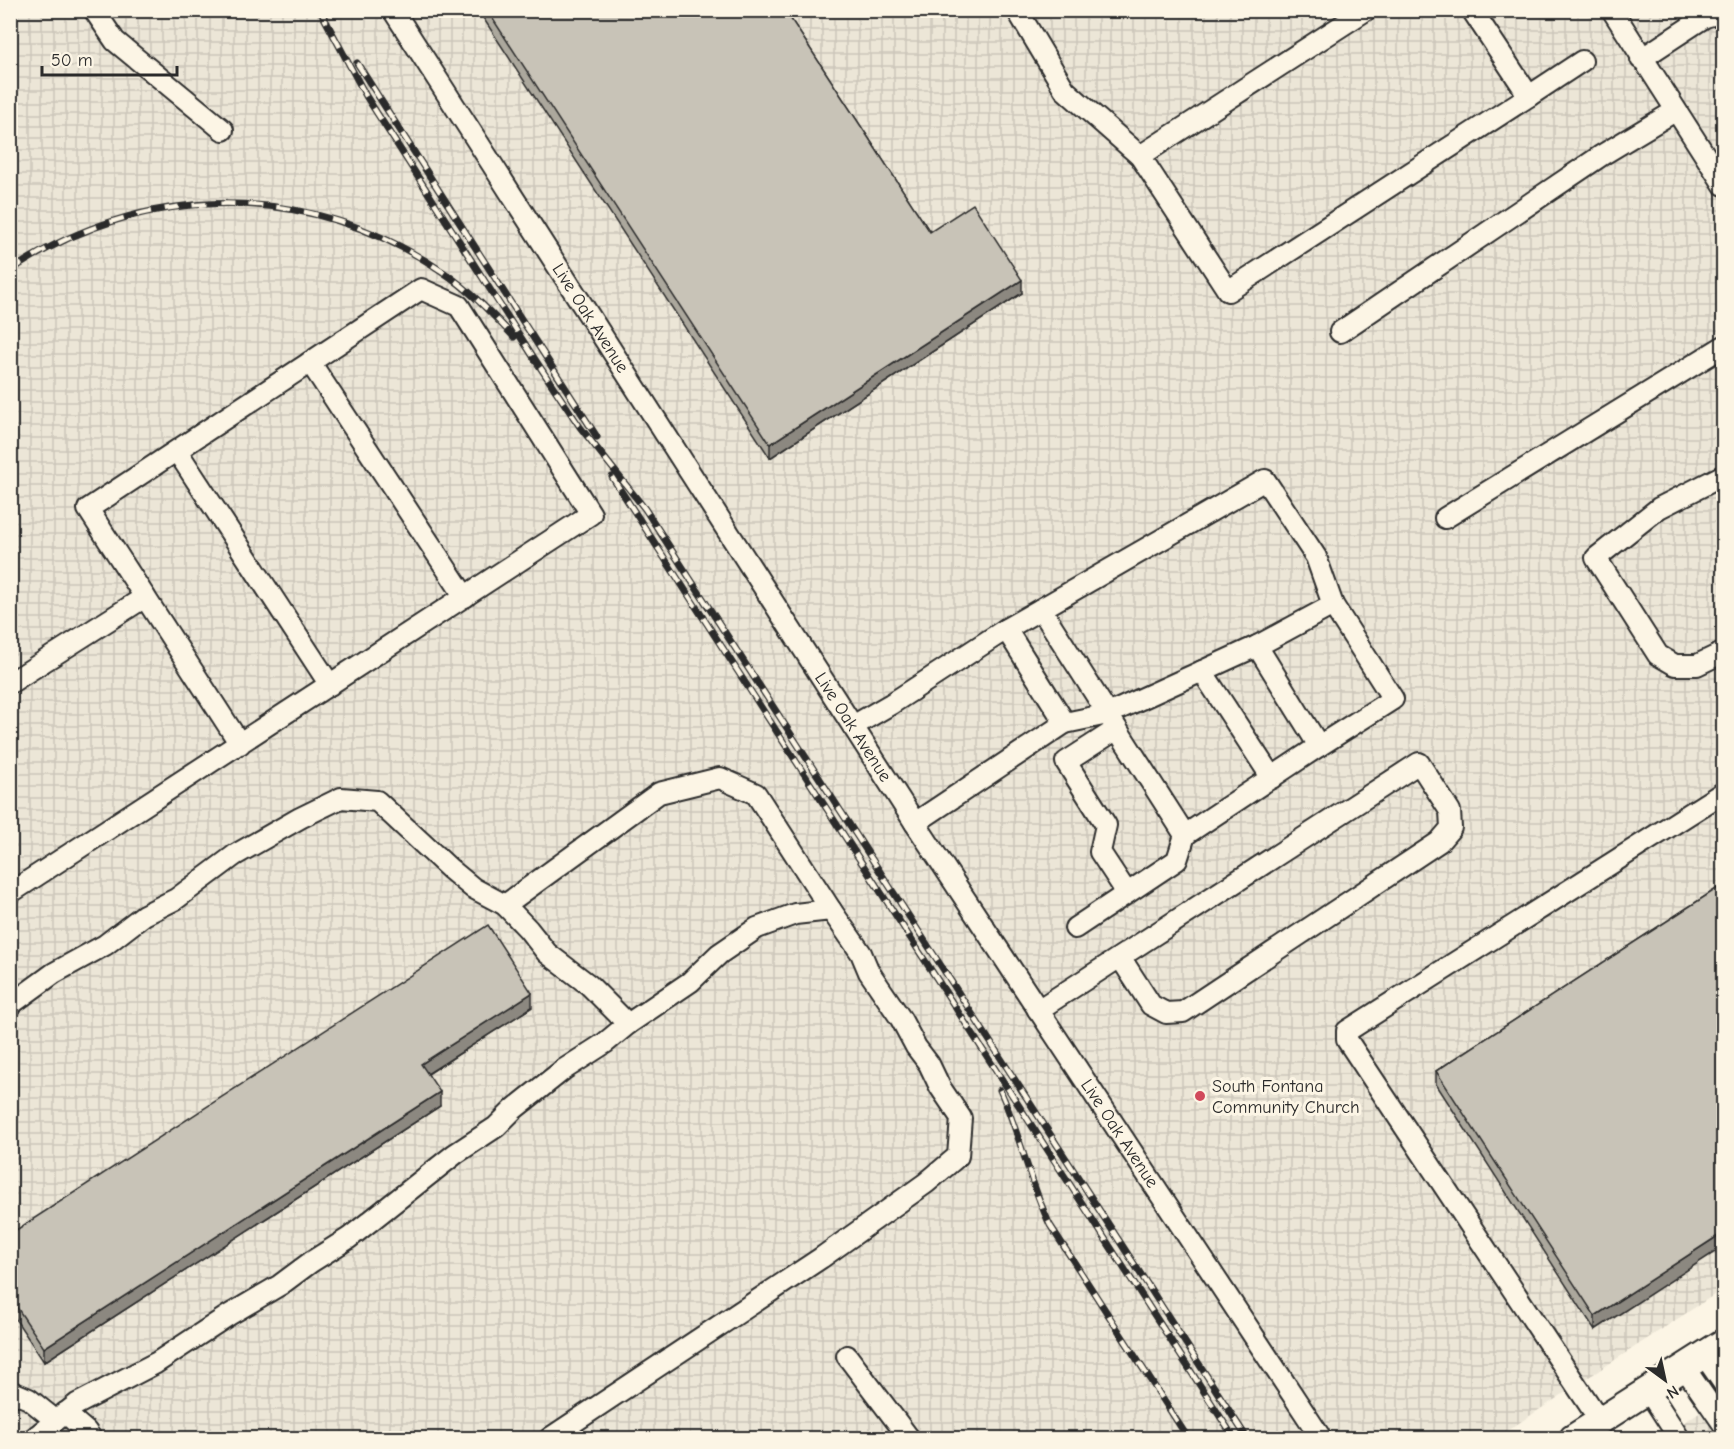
<svg xmlns="http://www.w3.org/2000/svg" width="1734" height="1449" font-family="'Comic Neue',sans-serif">
<style>
.industrial{fill:url(#industrial-grid)}
.lines{fill:none;stroke-linecap:round;stroke-linejoin:round}
.minor-casing{stroke:#2b2b2b;stroke-width:24}
.major-casing{stroke:#2b2b2b;stroke-width:30}
.minor{stroke:#fcf5e5;stroke-width:20}
.major{stroke:#fcf5e5;stroke-width:26}
.rail-casing{stroke:#2b2b2b;stroke-width:7}
.rail{stroke:#fcf5e5;stroke-width:4.5;stroke-dasharray:14;stroke-linecap:butt}
.wall{fill:#aca89d;stroke:#2b2b2b;stroke-width:1.5}
.shaded-wall{fill:#8c8880;stroke:#2b2b2b;stroke-width:1.5}
.building{fill:#c8c3b7;stroke:#2b2b2b;stroke-width:1.5}
.poi-dot{fill:#d1495b;stroke:#fcf5e5;stroke-width:2}
.labels{text-anchor:middle;dominant-baseline:central;stroke-width:6;stroke-linejoin:round;paint-order:stroke}
.street-label{font-size:18px;fill:#2b2b2b;stroke:#fcf5e5}
.poi-label{font-size:18px;fill:#2b2b2b;stroke:#fcf5e5;text-anchor:start}
</style>
<defs>
<pattern id="industrial-grid" width="8" height="8" patternUnits="userSpaceOnUse" patternTransform="scale(1.5)"><rect width="8" height="8" fill="#ece6d7"/><path d="M0 4h8M4 0v8" fill="none" stroke="#cbc5b9"/></pattern>
</defs>
<rect width="100%" height="100%" fill="#fcf5e5"/>
<filter id="ink" filterUnits="userSpaceOnUse"><feTurbulence type="fractalNoise" baseFrequency=".0167" numOctaves="2"/><feDisplacementMap in="SourceGraphic" scale="12" xChannelSelector="R" yChannelSelector="G"/><feConvolveMatrix kernelMatrix="1 2 1 2 8 2 1 2 1" color-interpolation-filters="sRGB"/></filter>
<g filter="url(#ink)">
<path class="industrial" d="M10,11h1713v1278l-227,149h-1485z
M1723,1396v42h-62z"/>
<g class="lines">
<defs>
<g id="minor">
<path d="M94,10l21,31 108,89"/>
<path id="s1" d="M393,10l522,813 406,615"/>
<path d="M1017,10l48,80 75,66 88,135 301,-195 -57,-86"/>
<path d="M1612,10l112,175"/>
<path d="M1641,59l64,-42 19,-5"/>
<path d="M1529,96l53,-35"/>
<path d="M1140,156l226,-146"/>
<path d="M1340,332l262,-177 73,-44"/>
<path d="M310,362l155,235"/>
<path d="M177,451l153,234"/>
<path d="M1724,475l-65,33 -63,50 62,97 17,10h22l27,-13"/>
<path d="M1445,518l279,-172"/>
<path d="M1041,609l67,105 9,15 68,106 134,-89 -62,-100 -149,68 -43,9"/>
<path d="M1006,629l259,-149 51,77 17,48"/>
<path d="M1257,646l76,-41 60,94 -74,47"/>
<path d="M1202,671l70,107"/>
<path d="M10,683l135,-86"/>
<path d="M853,726l38,-22 115,-75 59,94 -150,100"/>
<path d="M1117,729l-51,33 40,63 -6,27 27,41"/>
<path d="M10,893l581,-379 -132,-208 -38,-17 -333,220 152,235"/>
<path d="M505,905l154,-112 61,-15 36,16 75,116"/>
<path d="M1075,928l102,-68 8,-25"/>
<path d="M10,1005l44,-32 51,-28 39,-30 32,-16 59,-44 65,-37 41,-20 36,3 73,68 23,19 32,17 23,24 19,24 42,32 39,39 -23,19 -42,27 -49,39 -18,18 -41,27 -106,84 -38,24 -31,23 -51,30 -73,48 -79,41 -43,34"/>
<path d="M1038,1010l82,-53 31,48 15,8 17,-1 256,-170 12,-14 -1,-17 -31,-48 -299,194"/>
<path d="M1704,1355l20,29"/>
<path d="M847,1356l62,82"/>
<path d="M1684,1367l40,58"/>
<path d="M1648,1390l31,48"/>
<path d="M10,1391l19,8 26,21"/>
<path d="M65,1413l21,18 5,7"/>
<path d="M1600,1421l-253,-381v-9l377,-239"/>
<path d="M550,1438l271,-180 105,-75 32,-27 3,-38 -21,-31 -11,-23 -13,-17 -15,-28 -32,-47 -8,-19 -30,-43 -36,4 -38,14 -38,26 -29,28 -62,42"/>
</g>
<path id="major" d="M1573,1438l151,-96"/>
</defs>
<use href="#minor" class="minor-casing"/>
<use href="#major" class="major-casing"/>
<use href="#minor" class="minor"/>
<use href="#major" class="major"/>
<defs>
<path id="rail" d="M320,10l46,86 170,265 44,66 65,82 602,929
M357,63l240,374
M10,271c134,-90 300,-90 433,1 27,18 49,42 71,65
M612,477l622,961
M1000,1090c20,44 29,91 50,135l138,213"/>
</defs>
<use href="#rail" class="rail-casing"/>
<use href="#rail" class="rail"/>
</g>
<path class="wall" d="M478,10h307l145,222 92,61 -252,165z
M1724,884l-129,446 -159,-246v-13z
M532,1007l-104,67 12,32 -396,256 -34,-51v-77z"/>
<path class="shaded-wall" d="M1022,280v13l-252,165v-14z
M532,993v14l-111,71v-14z
M440,1092v14l-396,256v-14z
M1724,1232v14l-129,84v-14z"/>
<path class="building" d="M487,10h298l145,222 43,-28 49,76 -252,164z
M1724,884v348l-129,84 -159,-245z
M488,925l44,68 -111,71 19,28 -396,256 -34,-51v-63z"/>
</g>
<circle class="poi-dot" cx="1200" cy="1096" r="6"/>
<g class="labels">
<g class="street-label">
<text stroke="none"><textPath href="#s1" startOffset="366">Live Oak Avenue</textPath></text>
<text stroke="none"><textPath href="#s1" startOffset="852">Live Oak Avenue</textPath></text>
<text stroke="none"><textPath href="#s1" startOffset="1338">Live Oak Avenue</textPath></text>
</g>
<g class="poi-label">
<text x="1212" y="1086">South Fontana<tspan x="1212" dy="21">Community Church</tspan></text>
</g>
</g>
<rect width="1734" height="1449" fill="none" stroke="#fcf5e5" stroke-width="36"/>
<rect x="18" y="18" width="1698" height="1413" fill="none" stroke="#2b2b2b" stroke-width="2" filter="url(#ink)"/>
<g transform="translate(1665 1380) rotate(147)" stroke="#fcf5e5" stroke-width="4.5" paint-order="stroke">
<path d="M0-4.5L10 22L0 15L-10 22Z" fill="#2b2b2b"/>
<text y="-9" font-size="16" font-weight="bold" text-anchor="middle" fill="#2b2b2b">N</text>
</g>
<path d="M42 66v9h135v-9" fill="none" stroke="#2b2b2b" stroke-width="3"/>
<text x="51" y="66" font-size="18" fill="#2b2b2b" stroke="#fcf5e5" stroke-width="4.5" paint-order="stroke">50 m</text>
</svg>
